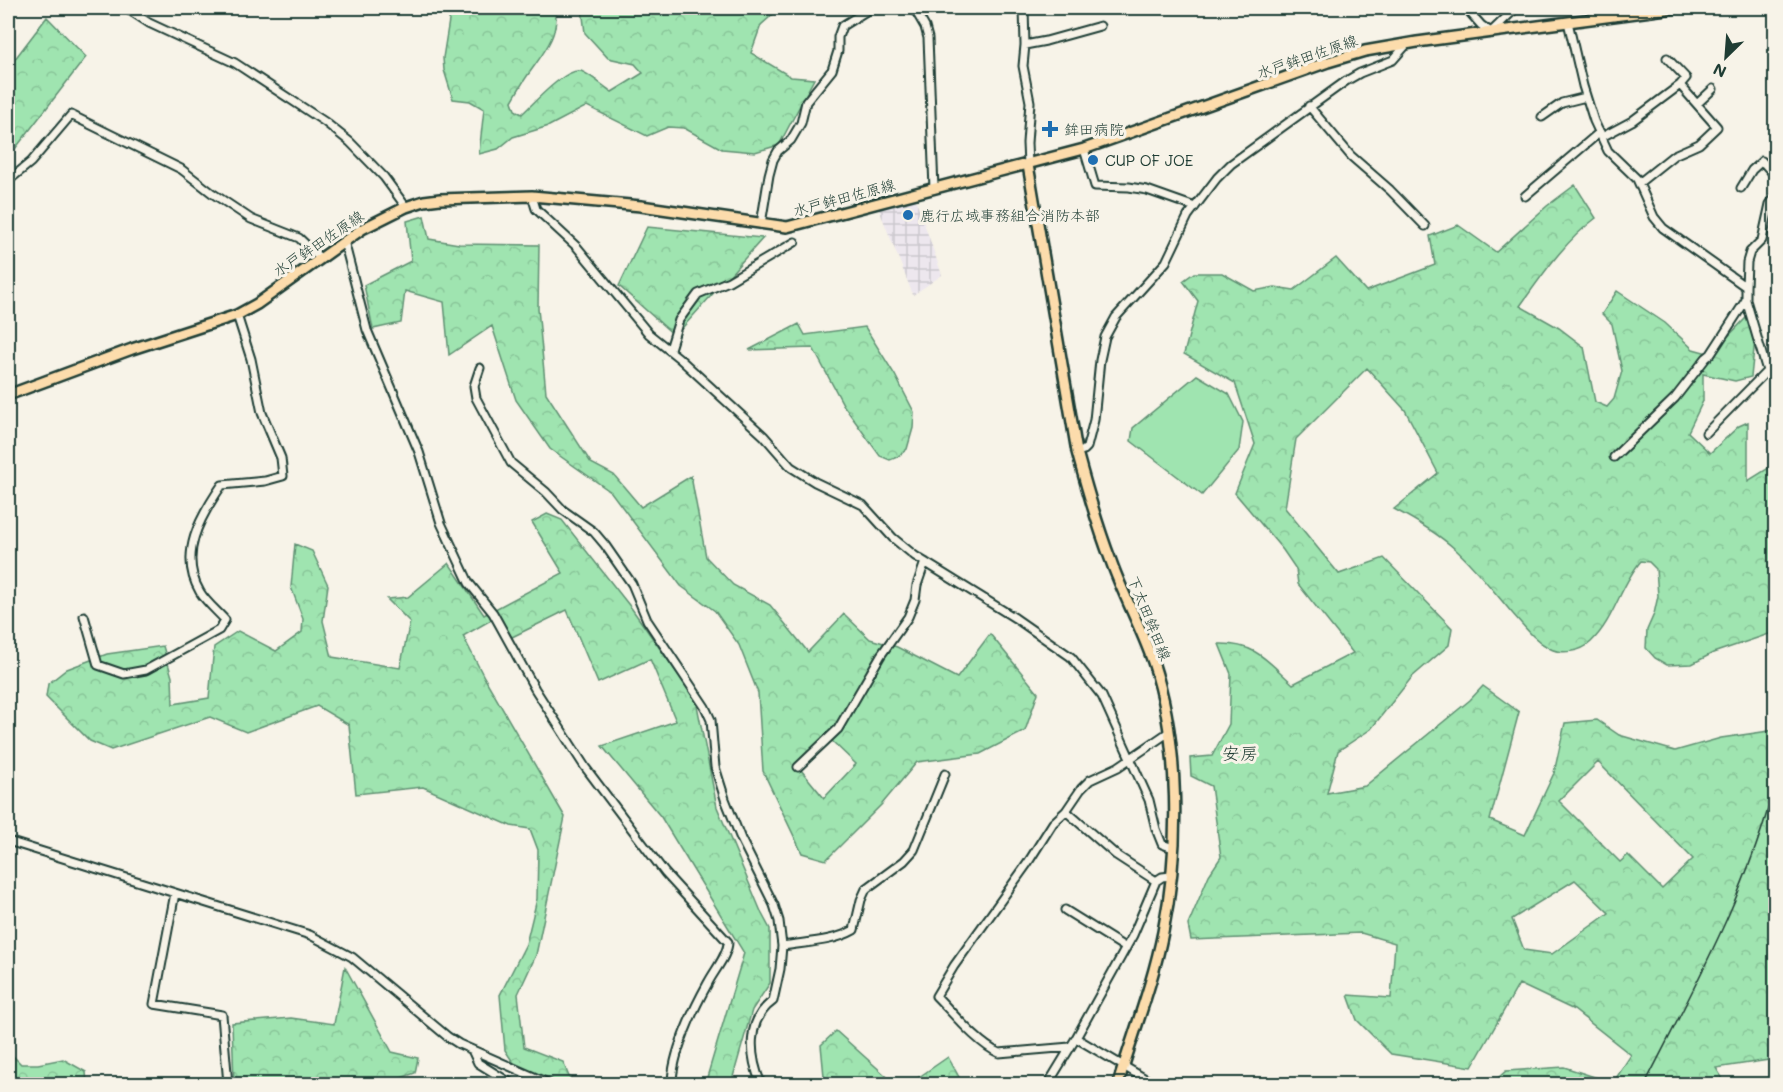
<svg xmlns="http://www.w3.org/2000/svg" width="1783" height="1092" font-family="Mali,'Klee One',sans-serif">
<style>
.industrial{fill:url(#industrial-grid)}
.forest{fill:url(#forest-crowns);stroke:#5f9072;stroke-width:1.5;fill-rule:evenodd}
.park{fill:#9fe4b0;stroke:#5f9072;stroke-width:1.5}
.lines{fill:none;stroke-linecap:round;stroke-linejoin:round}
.minor-casing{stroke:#1f3d34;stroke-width:11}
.major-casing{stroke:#1f3d34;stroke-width:14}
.minor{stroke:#f7f3e8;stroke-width:7}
.major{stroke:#fcdcac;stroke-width:9}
.rail{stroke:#1f3d34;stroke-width:1.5}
.poi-dot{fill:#1f6fb2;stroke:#f7f3e8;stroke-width:2}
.labels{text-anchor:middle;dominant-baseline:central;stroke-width:6;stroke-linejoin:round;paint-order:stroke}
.street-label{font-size:15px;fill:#1f3d34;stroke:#f7f3e8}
.poi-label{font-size:15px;fill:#1f3d34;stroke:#f7f3e8;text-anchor:start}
.quarter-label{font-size:18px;fill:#1f3d34;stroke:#f7f3e8}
</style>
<defs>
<pattern id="industrial-grid" width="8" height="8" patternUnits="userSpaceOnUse" patternTransform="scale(1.5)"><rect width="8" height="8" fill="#ede7ee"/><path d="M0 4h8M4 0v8" fill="none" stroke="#cbc7cd"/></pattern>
<pattern id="forest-crowns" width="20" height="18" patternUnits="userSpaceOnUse" patternTransform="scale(1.5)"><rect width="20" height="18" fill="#9fe4b0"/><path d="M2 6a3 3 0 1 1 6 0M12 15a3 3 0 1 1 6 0" fill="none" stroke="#88c498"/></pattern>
</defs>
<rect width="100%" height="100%" fill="#f7f3e8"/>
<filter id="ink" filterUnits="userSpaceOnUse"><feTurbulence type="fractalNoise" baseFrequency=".0167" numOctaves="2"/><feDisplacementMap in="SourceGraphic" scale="12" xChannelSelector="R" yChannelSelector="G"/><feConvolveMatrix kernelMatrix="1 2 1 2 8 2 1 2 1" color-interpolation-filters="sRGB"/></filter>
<g filter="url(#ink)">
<path class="industrial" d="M915,197l27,78 -29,20 -35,-88z"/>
<path class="forest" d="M451,8h104c5,26 -11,44 -25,64 -7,9 -12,19 -18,29l3,9 7,4c11,-10 44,-47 59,-43 10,4 22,15 31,21l31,-19 -8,-9 -27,-6 -23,-25 -3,-25h198l-19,17 -10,28 40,24 23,2 -35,66 -24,7 -33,-3 -38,-21 -16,-1 -21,9 -60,-30 -38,20 -36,11 -15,12 -19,5 5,-45 -14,-8 -17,-2 -9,-29 -1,-12z
M47,17l39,40 -78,101 7,9 -7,6v-105z
M1575,185l21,33c-32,24 -53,56 -76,88l39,22 25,19 11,55 12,5 7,-8 8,-28 -10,-47 -10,-10 15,-23 48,32 28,26 18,5 36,-37 8,22 -4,38 -16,4 -32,-7v27l-15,31 22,21 29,-27 9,-4v59l27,-17v168l-62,21 -21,11 -25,1 -12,-7 -9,-10 1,-18 7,-16 4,-18 -2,-27 -7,-7 -8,-1c-21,24 -26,58 -50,81 -10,10 -30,13 -42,6 -15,-8 -25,-22 -36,-34 -19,-22 -37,-46 -58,-65 -18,-16 -40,-29 -61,-40l44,-36 -33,-63 -38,-42 -71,71 -11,69 54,66 45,-16 68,70 -3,17 -37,32 -41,52 -33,22 -11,42 38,-7 105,-86 13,-14 36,26 -29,108 35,15 29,-62 11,-50 32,-3 22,15 56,16 46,-13 48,-7 6,-4v332l-59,9 10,16h-235l15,-13 58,-4 49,16 18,-28 -57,-45 -55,-26 -47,83 -81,-13 -34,-34 -9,-25 43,3 4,-55 -34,-10 -170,7 -3,-15 21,-50 12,-18 -10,-71 -20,-10 -1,-18 22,-2 17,-32 2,-50 -12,-30c37,-1 48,17 74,40l60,-31 -55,-69 -2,-15 -13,-19 -48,-57 20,-49 -20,-61 -51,-29 14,-53 -15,-20 11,-8h28l32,18 21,-4 19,3 42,-32 30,33 69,-26 -5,-29 28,-11 38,27 51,-46zM1598,762l95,97 -31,30 -34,-34 -8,7 -61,-61zM1575,880l34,33 -57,41 -28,-4 -12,-31z
M424,216l5,23 30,5 80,1 -1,63 8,85 45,70 23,12 27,32 50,-31 15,81 27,28 37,20 38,47 36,-38 26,25 27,8 60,31 33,-44 48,59 -13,38 -45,23 -63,8 -35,42 -56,56 -24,-7 -39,-82 -5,-78 -19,-48 -24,-34 -34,-25 -70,-94 -61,-43 -34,-49 -24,-74 -43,29 -5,-53 -39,-11 -4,32 -28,6 -9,-44 47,-24 -4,-40zM832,741l24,23 -32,34 -23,-28z
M647,227l116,11 -88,98 -56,-50z
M799,324l6,11 60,-8 30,48 19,37 -1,16 -6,21 -10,8 -7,3 -10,-4 -36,-50 -31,-58 -64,2z
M547,514l15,6 70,89 64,91 21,107 45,107 8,15v54l-18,27 -21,74h-26l39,-131 -83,-136 -59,-71 74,-25 -26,-62 -52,24 -31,-73 -55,27 -21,-17 -28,16 21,41 81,140 -29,138 -18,39 6,53 39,15 9,22h-45l-22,-34 -5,-55 26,-51 11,-45 1,-49 -8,-21 -19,-3 -88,-39 -67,7 -7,-69 -32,-19 -71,26 -36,-15 -99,33 -21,-9 -44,-44 2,-13 19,-15 40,-15 56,-8 9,31 1,27 36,-6 5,-51 24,-16 38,20 26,-19 1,-13 -12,-32 4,-43 17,7 16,34 -5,36 9,36 68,11 10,-46 -23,-23 21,-2 41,-34 35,52 79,-42 -31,-51z
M345,967l47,85 26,6 -3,15 -31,11h-150l-2,-61 59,-5 43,6z
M836,1031l59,53h-66l-5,-8 -3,-31z
M8,1051l13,13h17l25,-5 23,13 1,12h-79z
M948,1057l11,20 -8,7h-42z"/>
<path class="park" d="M1197,375l32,19 14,28 -4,28 -37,45 -71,-54 2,-13z"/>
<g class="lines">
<defs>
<path id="minor" d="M126,8l23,15 86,40 90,59 25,20 34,35 22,30
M914,8l11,19 3,11 6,151
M1024,8l1,37 -2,21 7,36 -3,41 1,22
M1466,8l15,17 10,7 25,-24
M1568,22l15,64 11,35 14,30 29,28 17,38 9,11 83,59v13l-35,54 -5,4 -31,40 -61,59
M1025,45l21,-4 54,-15
M1667,58l19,20 -6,7
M1697,104l16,-15
M1309,106l42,50 39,34 35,36
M1542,117l20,-14 24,-6
M1602,137l30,-16 48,-36 37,42 -18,17 -25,11 -35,28
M1084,149l11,37 34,1 18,3 48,17
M8,181l23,-19 40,-47 110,54 31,24 39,26 48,19 21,20
M1741,188l11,-18 10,-9 14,16
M532,196l4,13 41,38 72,87 30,24 85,78 27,31 24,15 48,23 30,33 22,18 100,62 56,39 31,39 47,104 7,29 6,15 11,4
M1525,196l75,-64
M761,224l8,-49 4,-15 5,-9 13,-11 10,-17 5,-21 26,-32 6,-19v-14l4,-11 29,-18
M344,241l23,89 52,122 22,71 28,60 24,30 42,76 50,78 80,106 63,69c0,13 -14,29 -20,41 -15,27 -36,71 -36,101
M1746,287l1,-25 3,-10 12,-12 8,-36 6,-8
M670,349l9,-29 19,-26 31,-13 66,-39
M480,368l-6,18 2,12 35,65 35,29 17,18 31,22 11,13 27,39 15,36 58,87 6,13 4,47 10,32 16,40 33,66 5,16 3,25 -2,23 -7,32c-28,20 -23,56 -12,83
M1706,433l61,-62 -21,-71
M1077,452l7,-2 3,-3 7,-27 6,-60 5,-23 11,-20 50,-55 22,-46 29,-38 14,-14 115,-83 14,-8 33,-13 14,-16
M84,616l14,49 26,9 22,-4 73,-40 6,-10c-8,-9 -19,-18 -25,-28 -22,-37 0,-75 22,-107l43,-4 18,-5 -2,-18 -19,-45 -11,-54 -14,-44
M798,767l40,-38 43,-74 27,-38 7,-17 2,-15 8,-23
M1066,811l50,44 40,26
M8,841l302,94 42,22 96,80 11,7 91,40
M175,893l-21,111 68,11 6,69
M1065,910l61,38
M782,946c24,-4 51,-4 72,-16l7,-30 5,-11 38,-28 10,-11 31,-76
M1076,1038l78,46
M1070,1047l-71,6c-21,-9 -47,-41 -63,-57l18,-30 73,-102 26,-41 13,-12 15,-22 9,-9 28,-13 51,-35
M472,1050l6,13 34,21
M1048,1084l28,-46 57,-103 23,-54 6,-4 9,-1
M1767,1084l9,-6"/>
<path id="major" d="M1028,165l49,287c10,37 20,73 34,109 12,34 30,66 42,101 27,81 27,186 10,270 -10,51 -30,102 -45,152
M8,395l124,-46 105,-34 20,-11 105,-75 44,-22 18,-6 16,-2 92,-3 109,10 146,21 297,-78 244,-87 37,-11 52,-9 257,-34"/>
</defs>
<use href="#minor" class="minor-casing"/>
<use href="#major" class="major-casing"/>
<use href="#minor" class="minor"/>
<use href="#major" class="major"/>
<path class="rail" d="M1645,1084c50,-98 104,-196 131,-304"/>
</g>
</g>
<g class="poi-dot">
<path d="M1047 120h6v6h6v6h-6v6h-6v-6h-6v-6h6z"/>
<circle cx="1093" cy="160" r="6"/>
<circle cx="908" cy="215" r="6"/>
</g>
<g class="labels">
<g class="street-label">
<text transform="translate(1307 56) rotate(-19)">水戸鉾田佐原線</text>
<text transform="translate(844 197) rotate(-15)">水戸鉾田佐原線</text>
<text transform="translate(318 243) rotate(-34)">水戸鉾田佐原線</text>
<text transform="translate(1150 618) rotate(68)">下太田鉾田線</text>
</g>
<g class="poi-label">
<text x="1064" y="129">鉾田病院</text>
<text x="1105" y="160">CUP OF JOE</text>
<text x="920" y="215">鹿行広域事務組合消防本部</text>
</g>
<g class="quarter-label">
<text x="1240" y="753">安房</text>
</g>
</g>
<rect width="1783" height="1092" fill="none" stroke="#f7f3e8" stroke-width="30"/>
<rect x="15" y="15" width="1753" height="1062" fill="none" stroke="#1f3d34" stroke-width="2" filter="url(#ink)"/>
<g transform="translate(1726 57) rotate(205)" stroke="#f7f3e8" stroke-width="4.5" paint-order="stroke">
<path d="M0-4.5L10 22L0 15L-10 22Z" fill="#1f3d34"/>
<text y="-9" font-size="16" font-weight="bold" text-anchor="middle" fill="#1f3d34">N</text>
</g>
</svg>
